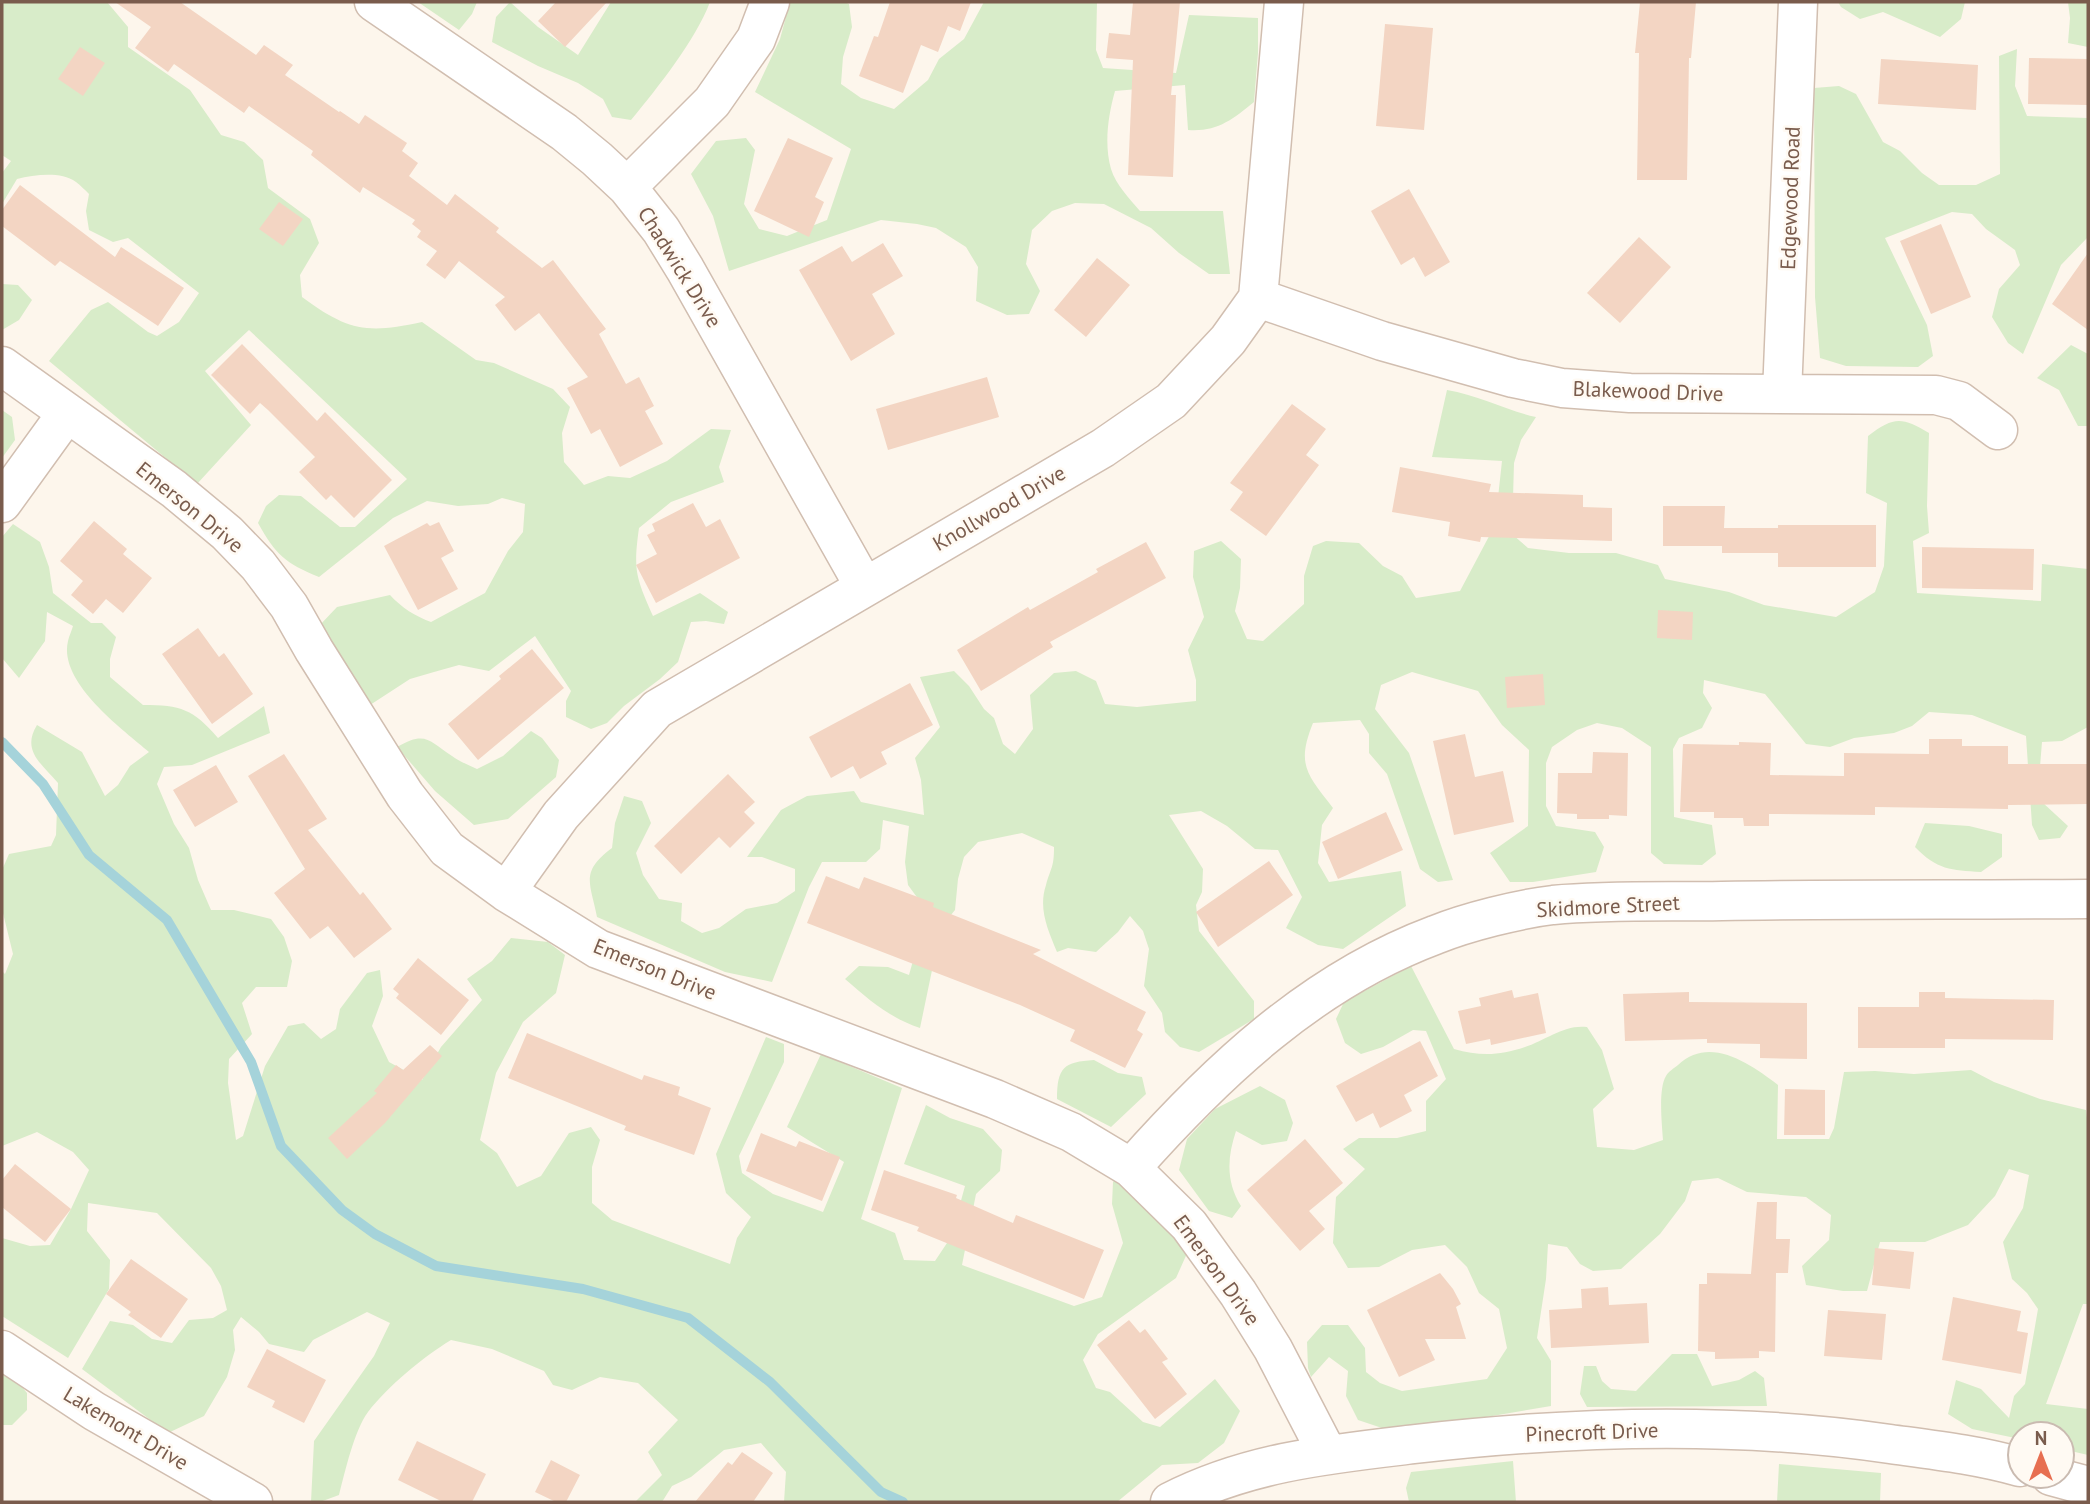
<svg xmlns="http://www.w3.org/2000/svg" width="2090" height="1504" font-family="'PT Sans',sans-serif">
<style>
.green{fill:#d8ecc9}
.lines{fill:none;stroke-linecap:round;stroke-linejoin:round}
.stream{stroke:#a5d3da;stroke-width:10}
.building{fill:#f3d5c3}
.minor-casing{stroke:#d1beb0;stroke-width:41}
.minor{stroke:#fff;stroke-width:38}
.labels{text-anchor:middle;dominant-baseline:central;stroke-width:5;stroke-linejoin:round;paint-order:stroke}
.street-label{font-size:21px;fill:#7a5c4d;stroke:#fffaf3}
</style>
<rect width="100%" height="100%" fill="#fdf6ec"/>
<path class="green" d="M2,2h105l21,25v20l62,43 31,45 23,7 19,18 5,28 42,31 9,24 -19,32 2,22c46,34 65,37 120,25l54,38 18,3 59,26 17,18 -8,26 2,29 20,23 24,-9 22,2 37,-17 44,-32 20,1 -12,37 5,15 -53,20 -32,26c-6,43 -3,49 14,88l47,-23 28,19 -4,12 -18,-3 -15,1 -13,40 -18,17 -36,27 -17,17 -16,6 -25,-12v-16l5,-10 -36,-55 -46,35 -30,-6 -25,7 -24,7 -40,26 -51,-79 18,-19 53,-12c12,13 25,21 41,27l54,-29 23,-42 15,-19 2,-28 -23,-6 -14,6 -30,2 -31,-5 -34,17 -74,59c-34,-14 -43,-22 -61,-54l8,-17 13,-11 22,1 39,31h15l52,-48 -158,-149 -44,41 46,54 -54,59 -148,-123 42,-51 17,-8 40,30 9,4 22,-14 20,-29 -71,-55 -15,4 -24,-12 -3,-19 3,-17c-4,-4 -9,-9 -13,-12 -16,-11 -41,-7 -59,-3l-15,25v-31l9,-12 -9,-6z
M418,2h59l-5,12 -13,16z
M510,2l28,25 40,28 33,-53h99c-15,39 -52,85 -79,118l-19,-3 -9,-18 -25,-16 -40,-17 -46,-24 4,-25z
M790,2h55l4,2 3,23 -9,30 -2,27 20,14 33,11 34,-29 11,-21 25,-20 20,-37h113l-1,48 7,18 73,5 13,-58 69,3v35l-4,49c-22,18 -37,30 -66,28l-3,-45 -70,6c-7,25 -11,53 -4,78 5,16 19,30 29,42h83l7,63h-21l-30,-21 -28,-25 -47,-24 -29,-1 -23,8 -20,19 -6,34 14,27 -11,23 -22,1 -31,-14 2,-34 -12,-20 -30,-19 -19,-4 -36,-4 -152,51 -16,-55 -22,-42 25,-33 30,-3 9,12 -11,54 15,25 28,7 40,-16 24,-71 -96,-57 25,-53z
M1838,2h127l-4,17 -21,18 -57,-25 -23,7 -19,-12z
M2068,2h20v45l-20,-4 2,-25z
M2017,49l-2,37 12,30 61,2v119l-27,28 -38,89 -15,-11 -16,-26 7,-28 21,-24 -5,-15 -29,-21 -14,-15 -20,-2 -67,26 42,87 6,31 -15,11 -72,-1 -26,-8 -5,-61 -1,-209 25,-2 17,8 27,48 17,9 22,22 17,12h37l24,-11 -1,-118z
M2,284l16,1 14,15 -13,20 -17,10z
M2071,345l17,9v72h-10l-19,-36 -22,-12z
M1447,390c31,5 58,20 89,27l-15,23 -7,23 -2,71 16,14 41,5h47l42,12 7,14 64,13 35,13 72,12 39,-25 9,-26 3,-63 -21,-10 2,-57c26,-20 34,-19 61,-3l-2,73 2,27 -16,8 4,52 124,8 1,-37 46,5v158l-26,14 -20,1 -3,37 3,23 26,24 -8,12 -21,2 -7,-15 -6,-89 -54,-21 -43,-3 -17,14 -18,7 -40,5 -24,9 -24,-3 -41,-50 -61,-14 -1,13 9,15 -10,20 -23,10 -6,11 1,68 38,8 4,29 -14,11 -38,-1 -13,-11v-106l-29,-19 -25,-5 -20,7 -25,17 -6,16v43l10,20 39,6 9,15 -8,25 -63,10h-23l-20,-29 38,-27 1,-76 -27,-25 -24,-34 -66,-19 -31,13 -6,24 34,44 44,127 -15,2 -18,-13 -33,-95 -18,-21v-19l-9,-14 -47,3c-17,42 -6,51 20,85l-11,17 -4,38 11,19 72,-11 5,35 -63,43 -25,-4 -32,-17 16,-31 -24,-47 -23,-1 -28,-23 -26,-15 -32,4 34,54 -1,23 -6,13 3,26 55,70v18l-55,33 -19,-5 -15,-15 -3,-19 -18,-27 5,-37 -6,-18 -13,-15 -12,16 -22,20 -28,-4 -11,4c-9,-22 -19,-43 -11,-67 5,-18 8,-17 8,-38l-32,-14 -44,9 -14,15 -6,22 -3,31 -14,17 -21,101c-30,-10 -51,-28 -75,-49l14,-13 29,1 21,8 18,-64 -19,-26 -3,-23 4,-36 -26,-6 -3,29 -14,13h-44l-13,25 -37,95 -47,-10 -128,-55c-7,-35 -17,-45 15,-69l3,-25 9,-27 18,5 9,22 -15,30 7,22 16,24 23,4 -1,18 21,12 17,-5 27,-19 31,-6 18,-12v-22l-33,-12h-15l34,-47 26,-14 47,-5 7,11 63,13 -3,-35 -6,-22 25,-31 -20,-50 34,-6 15,15 15,23 10,9 9,26 12,10 18,-25 -3,-34 24,-22 22,-2 20,10 9,23 32,3 59,-6v-21l-8,-30 16,-33 -11,-40 1,-26 27,-10 20,18 -1,29 -5,23 12,28 16,2 41,-37v-28l9,-30 13,-5 33,2 24,23 19,10 14,22 44,-7 35,-66 7,-64 -70,-4z
M2,410l10,7 3,23 -13,18z
M13,524l27,18 9,25 4,26 38,30h11l14,14 -6,22v18l33,28c38,0 50,4 75,33l46,-32 6,27 -78,32 -28,2 -7,17 17,40 15,24 9,32 13,30h23l37,9 13,18 8,24 -5,26h-31l-14,16 10,31 -23,25 -1,24 8,57 7,-4 22,-70 23,-40 16,-3 17,16 15,-10 4,-20 27,-36 13,-3 3,26 -11,30 17,36 33,18 19,-33 41,-47 -15,-21 25,-18 19,-23 37,4 17,13 -9,38 -33,29 -27,51 -16,67 17,13 20,34 24,-11 28,-43 22,-6 9,13 -8,27v36l20,17 118,44 7,-26 14,-21 -25,-24 -10,-39 50,-117 18,7v18l-45,94 3,17 31,21 50,18 21,-50 -57,-35 34,-73 81,34 -41,131 34,14 9,27 31,1 16,-24 14,-51 -61,-22 22,-59 24,13 33,11 19,21 -2,21 -24,23 -14,71 112,41 28,-9 21,-54 -11,-39 1,-22 6,-6 70,73 -13,29 -78,56 -15,26 13,28 14,4 33,30 17,5 55,-48 25,32 -16,32 -26,20 -36,2 -45,37h-333l2,-30 -25,-29 -37,7 -33,27 -19,9 -10,16h-27l27,-27 -14,-23 30,-32 -40,-37 -38,-6 -28,13 -19,-5 -9,-14 -52,-22 -41,-9c-28,17 -63,46 -83,72 -14,19 -23,60 -29,83l-19,7h-9l3,-61 60,-85 16,-33 -23,-11 -54,28 -9,12 -35,-8 -10,-12 -18,-15 -8,13 2,20 -8,27 -23,39 -36,17 -86,-64 28,-48 23,4 19,14 20,4 17,-23 24,-2 14,-8 -6,-24 -10,-18 -54,-55 -69,-10 -1,28 23,29 -1,29 -41,69 -66,-42v-78l28,8 20,-1 21,-36 18,-39 -16,-18 -36,-20 -35,14v-175l3,3 8,-20 -11,-45v-39l7,-16 42,-8 5,-11 2,-52c-16,-19 -37,-32 -21,-58l45,27 23,44 13,-11 12,-19 19,-14c-27,-23 -91,-70 -81,-111 1,-5 4,-11 5,-15l-26,-14 -2,29 -26,37 -17,-20v-121z
M531,731l11,7 17,22 -3,17 -48,42 -34,6 -39,-34 -38,-44c29,-17 32,-6 55,9 7,5 16,9 25,13l26,-13z
M1925,823l44,3 33,8v23l-21,15c-30,-2 -44,-2 -66,-25z
M1411,966l43,83c25,7 45,7 71,-2 21,-7 40,-23 62,-20l15,23 12,39 -21,20 4,38 37,3 29,-10c-1,-15 -5,-51 3,-64 2,-4 8,-8 12,-11 32,-30 72,-1 100,20l-1,54h52l5,-11 10,-56 31,-1 39,3 57,-4 23,12 46,17 46,11 2,15v179h-5l-37,100 42,5v46l-26,-6v-15h-42v5l-48,-10 -24,-15 8,-34 25,9 28,29 5,-22 11,-12 13,-75 -11,-16 -15,-14 -9,-37 20,-34 6,-33 -20,-6 -14,27 -27,29 -43,17h-45l-13,49h-24l-37,-6 -4,-19 27,-26 2,-25 -25,-18 -59,-5 -29,-14 -26,3 -7,20 -25,33 -39,35 -28,2 -13,-7 -13,-17 -19,-3 -2,35 -9,59 14,23v45l-94,16 -75,6 -24,-8 -12,-24 2,-25 -19,-14 -18,20 -3,-9 -1,-26 15,-17h26l17,23 1,24 14,11 22,8 85,-12 20,-31 -8,-39 -20,-16 -12,-26 -22,-22 -33,5 -33,17 -31,1 -15,-25 3,-46 29,-28 -22,-20 16,-11h38l29,-7v-30l20,-22 -20,-48 -13,-1 -30,17 -22,7 -16,-11 -9,-24 8,-17z
M1094,1060l24,13 24,4 4,17 -35,33 -54,-28c0,-32 7,-37 37,-39z
M1260,1086l25,14 8,23 -6,18 -25,4 -26,-14c-9,27 -10,51 5,75l-9,12 -23,-7 -30,-41 8,-31 28,-30z
M1672,1354h25l15,32 27,-6 16,-9 9,7 3,28 -180,1 -7,-13 4,-28h12l6,15 9,8 25,2z
M2,1367l8,6 17,20v17l-15,15h-10z
M1513,1461l3,41h-107l-3,-14 5,-16z
M1779,1464l102,9 -1,29h-103z"/>
<g class="lines">
<path class="stream" d="M2,742l41,42 46,71 78,65 84,142 30,84 61,64 33,24 61,32 147,23 105,29 82,64 111,110 22,10"/>
</g>
<path class="building" d="M115,2h65l76,53 8,-10 29,20 -8,10 54,37 1,-1 19,13 6,-9 42,28 -5,8 16,12 -9,13 38,29 8,-11 44,34 -3,4 46,36 11,-8 53,69 -7,5 27,50 13,-7 15,29 -9,5 18,33 -43,23 -20,-38 -9,5 -24,-46 21,-11 -49,-64 -24,18 -20,-26 10,-8 -46,-36 -14,18 -19,-14 11,-14 -20,-14 4,-6 -9,-7 3,-4 -52,-33 -3,6 -49,-38 2,-4 -64,-45 -5,7 -70,-49 -6,8 -33,-24 16,-21z
M556,2h51l-42,45 -27,-26z
M890,2h81l-11,29 -12,-5 -10,26 -17,-7 -18,48 -44,-17 15,-40 4,1z
M1133,2h47l-9,93h5l-3,82 -45,-2 5,-115 -27,-2 3,-25 21,2z
M1640,2h56l-5,56h-2l-2,122h-50l2,-127h-4z
M1385,24l48,4 -9,102 -48,-4z
M80,47l25,16 -22,33 -25,-17z
M2029,58l59,1v46l-60,-1z
M1881,59l97,6 -2,45 -98,-6z
M788,138l45,20 -18,39 9,5 -15,35 -55,-26z
M20,185l95,72 6,-10 63,41 -26,38 -98,-65 -5,5 -53,-40v-16z
M1409,189l41,73 -25,15 -11,-20 -13,8 -30,-54z
M279,202l24,17 -20,27 -24,-17z
M1941,224l30,73 -40,17 -31,-73z
M1639,237l32,30 -51,56 -33,-30z
M883,243l20,33 -31,18 23,40 -44,27 -52,-91 43,-24 10,16z
M2088,253v77l-36,-26z
M1097,258l33,27 -44,52 -32,-27z
M242,344l75,77 8,-9 67,68 -38,38 -23,-23 -5,5 -27,-28 16,-15 -47,-47 -8,-7 -10,11 -39,-39z
M987,377l12,40 -111,33 -12,-41z
M1292,404l34,25 -20,26 13,10 -53,71 -36,-26 13,-18 -13,-9z
M1400,467l91,17 -2,8 94,3v12l29,1v33l-131,-4 -1,5 -32,-6 2,-14 -58,-10z
M693,503l13,24 14,-8 20,39 -84,45 -20,-38 21,-11 -10,-19 8,-4 -3,-7z
M1663,506h62l-1,22h54v-3h98v42h-98v-14h-56v-7h-59z
M94,521l33,28 -4,5 29,24 -29,35 -17,-14 -13,15 -22,-19 12,-14 -23,-20z
M439,522l15,29 -13,7 17,31 -40,21 -34,-64 43,-23 3,3z
M1146,542l20,36 -116,64 3,5 -72,44 -24,-41 71,-43 2,3 68,-38 -2,-3z
M1922,547l112,2 -1,41 -111,-2z
M1658,610l35,2 -1,28 -35,-2z
M198,628l21,29 5,-4 29,41 -41,30 -50,-70z
M532,649l32,39 -86,72 -30,-36 53,-45 -2,-3z
M1543,674l2,31 -38,3 -2,-31z
M910,683l23,42 -52,27 6,12 -27,15 -7,-13 -22,12 -22,-41z
M1465,734l10,43 28,-6 11,51 -60,13 -21,-94z
M1929,739h33v7h46v18h80v40l-80,1v4l-133,-2v8l-106,-1v12h-25l-1,-8h-29v-6h-34l3,-68 56,1v-3l32,1 -1,32 74,1v-23l85,1z
M1593,752l35,1 -1,63 -18,-1v4h-32v-5l-20,-1 1,-40h34z
M284,754l43,65 -19,11 52,65 3,-3 29,37 -38,29 -26,-32 -18,13 -36,-46 31,-24 -57,-93z
M216,765l22,37 -43,25 -22,-37z
M728,774l27,28 -11,10 11,11 -25,25 -11,-11 -38,37 -27,-28z
M1386,812l17,38 -65,29 -16,-37z
M1269,861l24,34 -75,52 -22,-35z
M826,876l33,13 5,-12 70,26 -1,4 108,43 -8,4 113,58 -9,18 6,4 -18,34 -55,-27 5,-11 -55,-25 -213,-82z
M418,958l51,42 -28,35 -45,-37 3,-4 -6,-5z
M1512,990l2,8 24,-5 8,40 -55,12 -1,-6 -24,5 -8,-33 23,-5 -2,-8z
M1689,992v10l118,1v56l-47,-1v-14l-53,-1v-4l-82,2 -2,-47z
M1919,992h26v6l109,2 -1,40 -108,-1v9h-87v-41h61z
M527,1033l115,47 2,-5 36,12 -2,8 33,13 -17,47 -70,-25 2,-4 -118,-48z
M1420,1041l18,35 -34,19 8,16 -32,17 -7,-15 -17,9 -20,-36z
M430,1045l12,11 -57,67 -38,36 -19,-21 49,-45 -3,-2 22,-26 7,5z
M1785,1089l40,1v45h-41z
M761,1133l35,14 3,-6 41,16 -18,44 -76,-30z
M1305,1139l38,44 -34,28 16,18 -25,22 -53,-61z
M15,1164l56,45 -26,33 -43,-35v-27z
M884,1170l73,25 -1,3 57,25 3,-8 88,35 -20,49 -167,-68 2,-4 -48,-17z
M1757,1202h20l-1,37h14l-2,34h-12l-1,79 -16,-1v7l-44,1v-7l-17,-1 1,-67h8v-11l44,1z
M1875,1248l39,4 -4,37 -38,-4z
M131,1259l57,40 -27,39 -33,-23 3,-3 -25,-18z
M1440,1273l13,16 8,15 -5,3 10,32h-41l10,21 -36,17 -32,-67z
M1608,1287l1,18 38,-2 2,40 -98,5 -2,-38 33,-2 -1,-19z
M1953,1297l68,14 -4,20 11,2 -7,41 -79,-14z
M1828,1310l58,4 -4,46 -58,-4z
M1129,1320l11,13 5,-4 23,30 -6,3 25,32 -32,25 -58,-74z
M267,1349l59,31 -22,43 -32,-16 3,-6 -28,-14z
M417,1441l69,33 -14,28h-29l-45,-22z
M742,1452l31,21 -20,29h-58l33,-40 4,3z
M551,1460l29,15 -14,27h-10l-21,-10z"/>
<g class="lines">
<defs>
<path id="minor" d="M374,2l190,130 33,27 30,28 34,43 24,39 179,317
M627,187l85,-85 44,-63 14,-37
M1258,298l124,43 131,37 49,10 68,5 306,2 23,6 39,29
M2,366l172,123 53,44 31,32 31,41 25,44 91,145 42,54 59,43 92,57 397,150 76,33 60,36 58,57 49,68 35,56 54,104
M1782,394l16,-392
M2,503l65,-90
M506,892l55,-77 96,-106 446,-261 68,-47 57,-61 30,-42 26,-296
M1131,1168c85,-96 181,-187 304,-233 32,-13 84,-26 118,-30 56,-5 113,-3 169,-4 122,-2 244,-1 366,-2
M2,1350l92,61 159,91
M2051,1476l37,10
M1170,1502c78,-40 159,-48 245,-58 157,-18 318,-23 475,0 44,6 88,11 130,23"/>
</defs>
<use href="#minor" class="minor-casing"/>
<use href="#minor" class="minor"/>
</g>
<g class="labels">
<g class="street-label">
<text transform="translate(1790 198) rotate(-88)">Edgewood Road</text>
<text transform="translate(680 267) rotate(58)">Chadwick Drive</text>
<text transform="translate(1648 391) rotate(2)">Blakewood Drive</text>
<text transform="translate(190 507) rotate(39)">Emerson Drive</text>
<text transform="translate(999 508) rotate(-30)">Knollwood Drive</text>
<text transform="translate(1608 906) rotate(-3)">Skidmore Street</text>
<text transform="translate(655 969) rotate(22)">Emerson Drive</text>
<text transform="translate(1217 1270) rotate(54)">Emerson Drive</text>
<text transform="translate(126 1428) rotate(31)">Lakemont Drive</text>
<text transform="translate(1592 1432) rotate(-2)">Pinecroft Drive</text>
</g>
</g>
<rect width="2090" height="1504" fill="none" stroke="#7a5c4d" stroke-width="7"/>
<g transform="translate(2041 1455)"><circle r="33" fill="#fffaf3" stroke="#cabbb1" stroke-width="2"/>
<path d="M0-5L12 26L0 18L-12 26Z" fill="#e76f51"/>
<text y="-10" font-size="19" font-weight="bold" text-anchor="middle" fill="#7a5c4d">N</text>
</g>
</svg>
